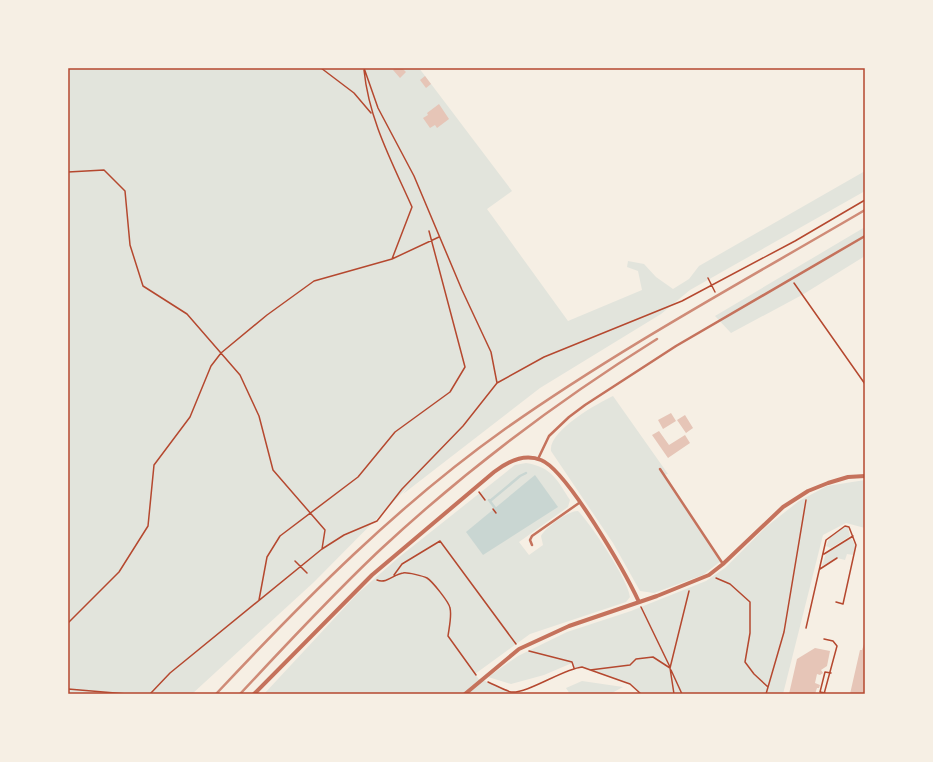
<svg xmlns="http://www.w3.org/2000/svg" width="933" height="762" font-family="'Nunito Sans',sans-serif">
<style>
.green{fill:#e2e4dc}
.water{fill:#c9d6d2}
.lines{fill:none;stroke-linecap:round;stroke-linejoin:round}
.stream{stroke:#c9d6d2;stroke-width:2.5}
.building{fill:#e6c5b7}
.path{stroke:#b5482f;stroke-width:1.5}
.service{stroke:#c5725c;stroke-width:2.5}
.minor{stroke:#c5725c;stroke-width:4}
.rail{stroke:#cf8b77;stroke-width:2.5}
.neatline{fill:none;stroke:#b5482f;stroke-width:1.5}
</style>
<rect width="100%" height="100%" fill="#f6efe4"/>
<path class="green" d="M68,68h351l93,123 -25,18 81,112 74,-31 -4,-19 -11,-4 1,-6 16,3 12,13 17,12 16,-10 10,-13 166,-95v20l-175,99 -29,24 -121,74 -137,106 9,-11 -98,99 -122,112h-124z
M865,227v29l-63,39 -71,38 -16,-17z
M613,396l55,78 -4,1 57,86 -18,14 -49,18 -14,-2 -27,-48 -62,-92c-3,-20 47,-48 62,-55z
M526,463c26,4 31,17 44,37l-2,7 -49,35 10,13 14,-10 -2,-9c4,-8 28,-26 37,-25 13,13 51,70 52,86l-4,5 -96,32 -55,40 6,8 2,-2 31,14h-250l93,-100 41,-36 117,-93z
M865,480v48l-19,-5 -23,12 -40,159h-142l-11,-10 -48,-17 -8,1 -2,-5 -28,12 -33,9 -23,-7 30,-21 49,-24 64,-21 75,-30 19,-13 41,-41 33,-26 28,-15z
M845,527l3,1 2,8 -19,12 -5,-2 4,-9z
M851,538l4,7 -2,10 -6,-1 -2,6 -8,-2 -15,8 4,-13z
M582,681l41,6 -13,7h-40l-4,-6z"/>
<path class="water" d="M535,475l23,32 -75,48 -17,-23z"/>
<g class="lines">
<path class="stream" d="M489,500l6,8
M490,501l30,-25 6,-3"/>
</g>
<path class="building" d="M396,68h6l4,4 -6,6 -7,-8z
M425,76l6,8 -5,4 -6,-8z
M439,104l10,15 -12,9 -2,-3 -5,3 -7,-10 5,-3 -1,-2z
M671,413l5,8 -13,8 -5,-9z
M685,415l8,13 -7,5 -9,-13z
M659,431l10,14 16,-10 5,8 -22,15 -16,-23z
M865,641v53h-15l10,-44h2z
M815,648l15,3 -3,15 -6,4 2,3 -3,2 -3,-1 -2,9 5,2 -1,3h-2l-2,6h-26l8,-35z"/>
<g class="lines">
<path class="path" d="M321,68l33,25 17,20
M68,172l36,-2 21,21 5,54 13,41 44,28 53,61 19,41 14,54 52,60 -3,19
M392,259l47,-22
M708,278l7,14
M794,283l71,101
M497,383l47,-26 138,-56 113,-60 70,-41
M479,492l6,8
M493,509l3,4
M824,554l29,-18
M295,561l12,12
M820,569l17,-11
M394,575l8,-11 38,-23 76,103
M716,578l14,6 20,18v31l-5,29 9,12 14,13
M377,580c10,4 17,-6 26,-7 4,-1 20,3 24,5 5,3 22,24 23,30 2,8 -1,20 -2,28l28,39
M259,600l8,-43 13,-21 78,-59 37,-45 55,-40 15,-25 -36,-136
M641,607l29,60
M68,623l51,-51 29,-46 6,-61 36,-48 21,-51 10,-13 46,-38 47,-34 78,-22 20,-52c-20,-45 -43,-87 -48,-137
M806,628l20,-88 19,-14 4,1 7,18 -13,59 -7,-2
M529,651l43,11 2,6
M590,670l40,-5 6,-6 17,-2 17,11
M671,670l11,24
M488,682c7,3 16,8 23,10 16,2 52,-23 71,-25l48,17 11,10
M68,689l59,5
M825,693l-5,-1 5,-20 6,1
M150,694l20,-21 152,-124 22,-14 33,-14 25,-32 61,-63 34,-43 -6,-31 -29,-62 -48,-114 -36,-68 -14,-40
M666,694h25
M674,694l-4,-26 19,-77
M766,694l18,-62 22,-132
M824,694l13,-48 -4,-5 -9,-2"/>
<path class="service" d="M538,459l11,-23 20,-19 16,-12 91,-59 189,-110
M660,469l63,95
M532,545l-2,-5 2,-4 47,-33"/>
<path class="minor" d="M254,694l118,-119 122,-103c14,-11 30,-19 47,-12 26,10 85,114 98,142
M465,694l54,-45 50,-23 88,-30 52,-21 14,-11 60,-57 25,-16 20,-8 20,-6 17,-1"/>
<path class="rail" d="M216,694c90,-96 182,-189 289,-265 115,-81 239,-148 360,-219
M240,694c46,-49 92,-99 141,-145 85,-79 178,-149 276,-210"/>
</g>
<rect width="933" height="762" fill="none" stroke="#f6efe4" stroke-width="138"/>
<rect x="69" y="69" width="795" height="624" class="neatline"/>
</svg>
